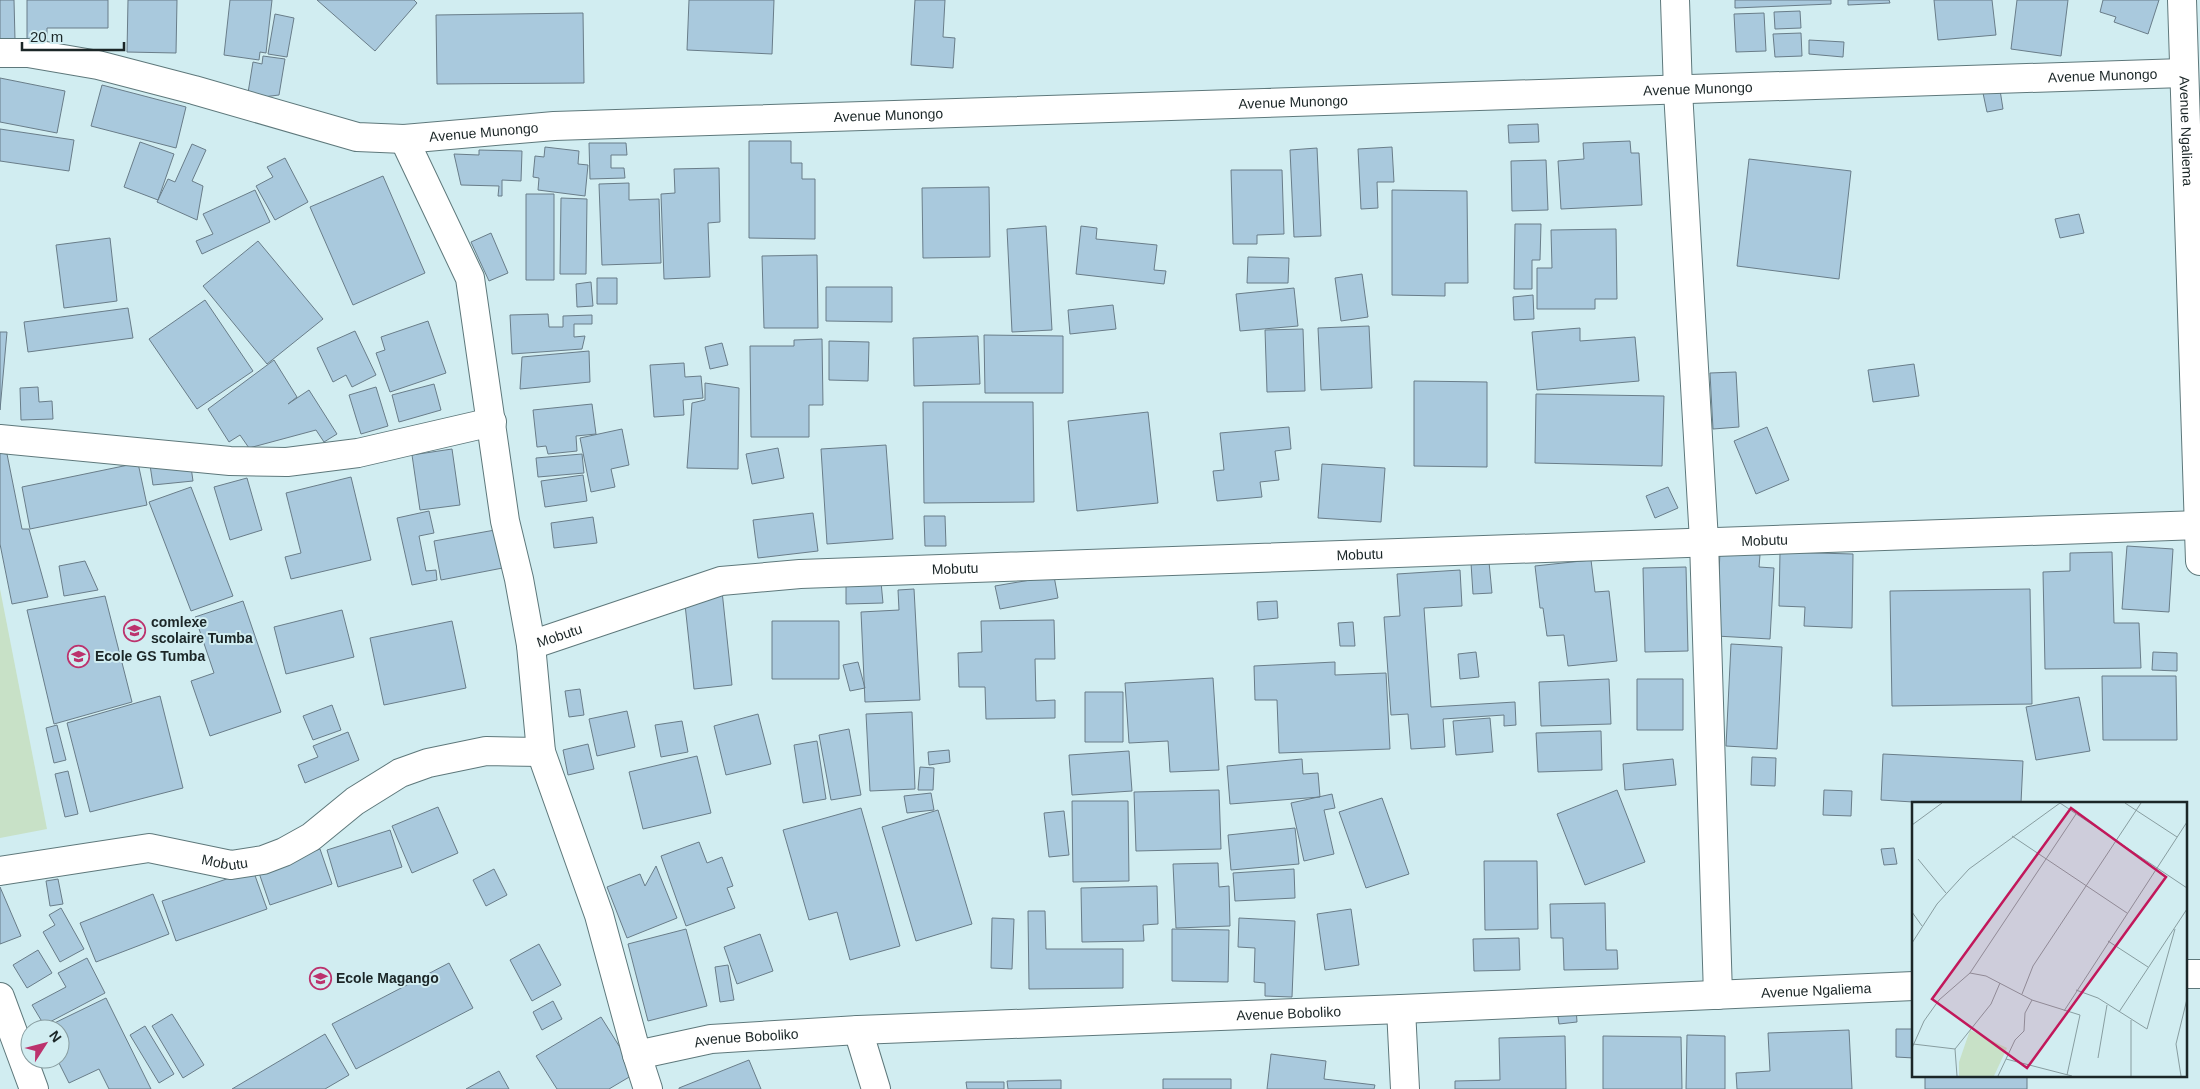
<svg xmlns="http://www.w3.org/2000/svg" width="2200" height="1089" font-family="Arial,sans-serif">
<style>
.green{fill:#c8e1c7}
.building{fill:#a9c9dd;stroke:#697d89}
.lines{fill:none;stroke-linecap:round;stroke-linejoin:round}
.minor-casing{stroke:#5e787b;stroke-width:30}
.minor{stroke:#fff;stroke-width:28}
.labels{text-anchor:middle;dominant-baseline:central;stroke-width:4;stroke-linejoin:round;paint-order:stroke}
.street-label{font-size:14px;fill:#1b2627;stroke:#d1edf1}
.poi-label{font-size:14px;font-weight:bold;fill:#1b2627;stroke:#d1edf1;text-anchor:start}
.inset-road{fill:none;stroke:#889da0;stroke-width:1}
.view{fill:#c2185b;fill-opacity:0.15;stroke:#c2185b;stroke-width:2.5}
.inset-edge{fill:none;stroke:#1b2627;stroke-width:2.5}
</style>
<rect width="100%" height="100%" fill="#d1edf1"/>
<path class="green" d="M0,589l47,240 -47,9z"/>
<path class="building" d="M0,0h14l1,40h-15z
M27,0h81v28h-61v16l-20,-1z
M128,0h49l-1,53 -49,-1z
M230,0h42l-6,53 -6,-1 -1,8 -35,-5z
M317,0h97l3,3 -42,48z
M689,0h85l-2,54 -85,-4z
M915,0h30l-2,37 12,1 -2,30 -42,-3z
M1735,0h96v4l-96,4z
M1848,0h41l1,3 -42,2z
M1934,0h58l4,35 -58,5z
M2017,0h51l-7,56 -50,-7z
M2103,0h56l-11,34 -34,-12 2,-5 -16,-5z
M1800,11l1,17 -26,1 -1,-17z
M583,13l1,70 -147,1 -1,-69z
M1764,13l2,38 -30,1 -2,-38z
M275,14l19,4 -7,39 -19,-3z
M1801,33l1,23 -27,1 -2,-23z
M1809,40l35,2 -1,15 -34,-3z
M263,56l22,3 -6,36 -32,4 6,-37 9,2z
M0,78l65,13 -8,42 -57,-11z
M102,85l84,22 -10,41 -85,-22z
M2000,90l3,19 -16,3 -4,-19z
M1538,124l1,18 -30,1 -1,-18z
M0,129l74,11 -5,31 -69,-10z
M749,141h42v22h11v16h13v60l-66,-1z
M1630,141l1,12h8l3,52 -81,4 -3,-48 26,-2 -1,-16z
M140,142l34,12 -16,46 -34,-13z
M589,143h37l1,12h-16v13h13l1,10 -35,1z
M192,144l14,6 -14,31 11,5 -6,34 -40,-18 11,-23 7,3z
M545,147l34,4 -1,13 10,1 -3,31 -47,-6 1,-12 -6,-1 2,-21 9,1z
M1392,147l2,35h-17l1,26 -17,1 -3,-60z
M1317,148l4,88 -27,1 -4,-87z
M479,150l43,1 -1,30 -19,-1v16h-4l1,-10 -38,-1 -7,-31 25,1z
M285,158l23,44 -33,18 -19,-34 17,-9 -6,-10z
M1749,159l102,12 -12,108 -102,-13z
M1546,160l2,50 -36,1 -1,-50z
M719,168l1,54 -12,1 2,54 -46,2 -3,-85 14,-1 -1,-24z
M1231,170h51l2,64 -27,1v9h-24z
M383,176l42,97 -72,32 -43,-98z
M629,183v17l30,-1 2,64 -59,2 -3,-81z
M989,187l1,70 -67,1 -1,-70z
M255,190l15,32 -68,32 -6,-13 17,-7 -10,-20z
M1392,190l75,1 1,92h-23v13l-53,-1z
M526,194h28v86h-28z
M561,198l26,1 -1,75h-26z
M2079,214l5,19 -24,5 -5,-19z
M1515,224h26l-1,36h-8v29h-18z
M1046,226l6,104 -40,2 -5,-103z
M1081,226l16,2 -1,11 61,6 -3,25 12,1 -2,13 -88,-10z
M1616,229l1,70h-22v10h-58v-41h15l-1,-38z
M491,233l17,40 -19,8 -18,-39z
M110,238l7,63 -53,7 -8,-63z
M258,241l65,78 -56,45 -64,-78z
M817,255l1,73h-54l-2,-72z
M1248,257l41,1 -1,25h-41z
M1362,274l6,43 -27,4 -6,-43z
M597,278h20v26h-20z
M591,282l2,24 -16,1 -1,-23z
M826,287h66v35l-66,-1z
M1294,288l4,38 -58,5 -4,-37z
M1533,295l1,24 -20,1 -1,-23z
M205,300l48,71 -56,38 -48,-70z
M1113,305l3,24 -46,5 -2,-24z
M128,308l5,30 -105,14 -4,-30z
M548,314l1,13h14v-11l29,-1v9h-18v13l11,-1 -3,13 -70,5 -2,-39z
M428,321l18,52 -56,19 -14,-39 9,-3 -4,-13z
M1369,326l3,62 -51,2 -3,-62z
M1580,328v13l55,-4 4,44 -102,9 -5,-58z
M1303,329l2,62 -38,1 -2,-62z
M355,331l21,44 -24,12 -6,-12 -13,7 -16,-34z
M0,332h7l-7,78z
M984,335l79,1v57h-78z
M978,336l2,48 -66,2 -1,-48z
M822,339l1,66h-14v32h-58l-1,-91h44v-6z
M829,341l40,1 -1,39 -39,-1z
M722,343l6,22 -18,4 -5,-22z
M589,351l1,31 -70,7 2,-32z
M274,360l23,37 -9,7 21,-14 28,44 -13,8 -8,-12 -67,18 -9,-13 -11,7 -21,-33z
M684,363l1,14 16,-1 2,22 -20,2 1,15 -30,2 -4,-52z
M1914,364l5,32 -46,6 -5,-32z
M1736,372l3,55 -26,2 -3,-56z
M1414,381l73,1v85l-73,-1z
M705,383l34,5 -1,81 -51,-1 5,-65 13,-3z
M434,384l7,26 -42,12 -7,-27z
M38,387l1,15 13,-1 1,18 -32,1 -1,-32z
M376,387l12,39 -27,8 -12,-39z
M1536,394l128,2 -2,70 -127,-3z
M923,402h110l1,100 -110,1z
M592,404l4,30 -20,2 1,15 -29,3 -2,-8 -9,1 -4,-37z
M1148,412l10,91 -81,8 -9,-90z
M1289,427l2,22 -16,2 4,29 -19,2 2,15 -45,4 -4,-30 11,-1 -4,-37z
M1767,427l22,53 -33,14 -22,-53z
M622,429l7,36 -18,4 4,18 -24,5 -11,-54z
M886,445l7,94 -66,5 -6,-95z
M778,448l6,30 -32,6 -6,-30z
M452,449l8,56 -40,5 -8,-55z
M0,453l7,1 15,75h7l19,68 -36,7 -12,-60z
M582,454l2,19 -46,4 -2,-19z
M190,460l3,21 -40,4 -3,-20z
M138,463l9,42 -117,24 -8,-42z
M1322,464l63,4 -4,54 -63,-4z
M583,475l4,26 -42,6 -4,-26z
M351,477l20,83 -80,19 -6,-22 16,-4 -15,-60z
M247,478l15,52 -32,10 -16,-53z
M191,487l42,109 -42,15 -42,-109z
M1668,487l10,21 -23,10 -9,-22z
M429,511l5,22 -15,3 7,35 10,-1 1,10 -25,5 -15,-67z
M813,513l5,38 -60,7 -5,-38z
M924,516h21l1,30h-21z
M593,517l4,26 -43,5 -3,-25z
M506,528l7,38 -72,14 -7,-39z
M2127,546l46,3 -4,63 -47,-3z
M1720,552l40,3 -1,12 15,1 -4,71 -54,-3z
M1780,552l73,2 -1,74 -48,-2 1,-19 -26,-1z
M2112,552l2,71h25l2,45 -96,1 -2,-97 27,-1v-18z
M1591,560l4,32 14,-1 8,70 -49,5 -4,-31 -17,1 -4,-28h-3l-5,-42z
M85,561l13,29 -34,6 -5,-30z
M1489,562l3,31 -19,1 -2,-31z
M1686,567l2,84 -43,1 -2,-84z
M1460,570l2,36 -38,2 7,99 84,-5 1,23 -12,1v-11l-61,4 2,28 -34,2 -3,-35 -17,1 -7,-98 16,-1 -3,-42z
M1054,576l4,22 -58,11 -5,-23z
M881,582l2,21 -37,1v-21z
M914,589l6,111 -55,2 -4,-90 38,-2 -1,-20z
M2030,589l2,115 -140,2 -2,-115z
M722,591l10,94 -38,4 -10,-94z
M105,596l27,106 -78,22 -27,-114z
M243,601l38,111 -71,24 -19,-55 23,-8 -19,-56z
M1277,601l1,17 -20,2 -1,-18z
M342,610l12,47 -68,17 -12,-47z
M1054,620l1,39h-20l1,42 19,-1v18l-69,1 -1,-32h-26l-1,-34 24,-1 -1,-31z
M452,621l14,67 -82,17 -14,-67z
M772,621h67v58h-67z
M1353,622l2,24h-15l-2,-23z
M1731,644l51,3 -5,102 -51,-3z
M1476,652l3,25 -19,2 -2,-25z
M2153,652l24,1v18l-25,-1z
M858,662l7,26 -15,3 -7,-26z
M1335,662v13l51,-2 4,76 -111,4 -2,-53h-22l-1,-34z
M2102,676h74l1,64h-74z
M1213,678l6,92 -49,2 -2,-31 -39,2 -4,-60z
M1609,679l2,45 -70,2 -2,-44z
M1637,679h46v51h-46z
M580,689l4,26 -15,2 -4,-26z
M1085,692h38v50h-38z
M160,696l23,92 -93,24 -23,-89z
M2079,697l11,54 -54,9 -10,-53z
M332,705l9,25 -28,10 -10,-24z
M627,711l8,36 -38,9 -8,-37z
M912,712l3,77 -45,2 -4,-77z
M758,714l13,50 -45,11 -12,-49z
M1490,718l3,34 -37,3 -3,-34z
M682,721l6,31 -27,5 -6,-32z
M57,725l9,35 -12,3 -8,-35z
M849,729l12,66 -30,5 -12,-65z
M1601,731l1,39 -64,2 -2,-39z
M348,732l11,28 -54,23 -7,-18 20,-8 -5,-11z
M817,741l9,58 -23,4 -9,-58z
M588,744l6,25 -26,6 -5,-25z
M949,750l1,12 -21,3 -1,-13z
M1129,751l3,40 -60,4 -3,-40z
M1883,754l140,7 -2,42h-92l-48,-3z
M697,756l14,57 -68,16 -14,-57z
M1752,757l24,1 -1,28 -24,-1z
M1302,759l1,15 15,-1 2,24 -90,7 -3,-38z
M1673,759l3,26 -51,5 -2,-26z
M920,767l14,1 -1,22h-15z
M68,771l10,43 -13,3 -10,-43z
M1219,790l2,59 -85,2 -2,-59z
M1617,790l28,72 -60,23 -28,-71z
M1824,790l28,1 -1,25 -28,-1z
M931,793l3,17 -27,3 -3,-17z
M1332,794l3,14 -11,2 10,44 -30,7 -13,-58z
M1382,798l27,76 -43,14 -27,-76z
M1072,801h56l1,80 -56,1z
M438,807l20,46 -46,20 -20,-47z
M861,808l39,138 -50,14 -13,-48 -28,8 -26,-90z
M938,810l34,114 -56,17 -34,-114z
M1064,811l5,44 -20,2 -5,-44z
M1295,828l4,36 -68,6 -3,-35z
M390,830l12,37 -64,20 -11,-37z
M699,842l8,21 15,-6 11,29 -6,2 8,20 -49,18 -25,-70z
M1894,848l3,16 -13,1 -3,-16z
M320,849l12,35 -62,21 -12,-35z
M1484,861h53l1,68 -53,1z
M1218,863l1,24 10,-1 1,40 -54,2 -3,-64z
M656,866l21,52 -50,20 -20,-51 33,-13 5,12z
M494,869l13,26 -21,11 -13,-26z
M1294,869l1,29 -60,3 -2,-28z
M253,870l14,39 -91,32 -14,-40z
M58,879l5,25 -13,2 -4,-25z
M1157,886l1,38 -15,1 1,16 -62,1 -1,-54z
M0,887l21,49 -21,8z
M153,894l16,40 -73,28 -16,-39z
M1605,903l1,47h11l1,19 -54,1 -1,-32h-12l-1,-34z
M61,908l23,41 -24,13 -17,-30 12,-7 -6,-10z
M1351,909l8,56 -34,5 -8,-56z
M1028,911h17l1,38h77v39l-94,1z
M992,918l22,1 -2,50 -21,-1z
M1239,918l56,3 -3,76 -27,-1v-13l-11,-1 1,-34 -17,-1z
M686,929l21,77 -59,15 -20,-77z
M1172,929l57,1 -1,52 -56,-1z
M760,934l13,37 -36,13 -13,-37z
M1519,938l1,32 -46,1 -1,-32z
M539,944l22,41 -29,16 -22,-41z
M38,950l14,23 -25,15 -14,-23z
M87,958l18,35 -61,32 -12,-20 34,-18 -8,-14z
M449,963l24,45 -117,61 -24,-45z
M728,965l6,35 -14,2 -5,-35z
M106,998l45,91h-42l-10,-20 -30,14 -12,-24h3v-30h-18z
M553,1001l9,18 -20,11 -9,-18z
M1576,1008l1,14 -18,2 -2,-14z
M172,1014l32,51 -21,13 -31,-52z
M601,1017l35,56 -27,16h-52l-21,-33z
M145,1026l29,48 -15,9 -29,-48z
M1896,1029h18v29l-18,-1z
M1849,1030l3,59h-115l-1,-16 34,-2 -2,-38z
M325,1034l24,41 -24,14h-93z
M1687,1035l38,1v53h-39z
M1565,1036l1,53h-111v-8l45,-1 -1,-42z
M1603,1036l78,1 1,52h-79z
M1271,1054l55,7 -2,18 51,6 -1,4h-107z
M749,1060l12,29h-82v-1z
M499,1071l10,18h-43z
M1925,1075h102v14h-102z
M1163,1079h68v10h-68z
M1061,1080v9h-53l-1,-8z
M966,1082h38v7h-37z"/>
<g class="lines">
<defs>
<g id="minor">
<path d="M1675,0l3,91 26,450 14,454"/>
<path id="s1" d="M2182,0l18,561"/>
<path id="s2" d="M0,53h28l70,12 96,25 163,47 47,2 150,-13 1629,-53"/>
<path d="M404,139l66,139 35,243 14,58 12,66 10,107 58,163 38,140 11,34"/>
<path d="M0,439l230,22 57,1 71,-9 134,-31"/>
<path id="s3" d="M531,645l190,-64 79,-7 1400,-49"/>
<path id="s4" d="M0,871l149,-23 82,17 32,-5 21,-8 27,-15 44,-36 45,-28 28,-10 58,-12 55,1"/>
<path d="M2186,974h14"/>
<path d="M0,997l34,92"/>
<path d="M1401,1009l4,80"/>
<path d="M858,1030l18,59"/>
<path id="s5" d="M637,1055l74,-16 147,-9 543,-21 513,-23"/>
</g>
</defs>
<use href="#minor" class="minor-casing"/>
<use href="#minor" class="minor"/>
</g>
<defs>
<symbol id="school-ring" viewBox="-11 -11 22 22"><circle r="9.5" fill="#d1edf1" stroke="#bc326d" stroke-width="1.5"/><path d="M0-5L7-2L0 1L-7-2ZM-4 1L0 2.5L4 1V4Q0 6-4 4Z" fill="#bc326d"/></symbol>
</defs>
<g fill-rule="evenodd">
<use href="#school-ring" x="122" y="618" width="25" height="25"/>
<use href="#school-ring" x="66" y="644" width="25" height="25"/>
<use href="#school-ring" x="308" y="966" width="25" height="25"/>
</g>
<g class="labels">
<g class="street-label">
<text stroke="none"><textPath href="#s2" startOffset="2115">Avenue Munongo</textPath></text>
<text stroke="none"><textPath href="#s2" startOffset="1710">Avenue Munongo</textPath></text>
<text stroke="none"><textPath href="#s2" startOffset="1305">Avenue Munongo</textPath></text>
<text stroke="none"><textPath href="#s2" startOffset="900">Avenue Munongo</textPath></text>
<text stroke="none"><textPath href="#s1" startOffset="131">Avenue Ngaliema</textPath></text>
<text stroke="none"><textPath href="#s2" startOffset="495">Avenue Munongo</textPath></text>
<text stroke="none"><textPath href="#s3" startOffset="1245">Mobutu</textPath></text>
<text stroke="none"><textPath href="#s3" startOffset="840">Mobutu</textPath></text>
<text stroke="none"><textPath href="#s3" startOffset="435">Mobutu</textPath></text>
<text stroke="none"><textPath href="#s3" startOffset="30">Mobutu</textPath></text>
<text stroke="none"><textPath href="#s4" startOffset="228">Mobutu</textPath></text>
<text stroke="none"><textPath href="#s5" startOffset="1182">Avenue Ngaliema</textPath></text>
<text stroke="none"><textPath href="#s5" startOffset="654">Avenue Boboliko</textPath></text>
<text stroke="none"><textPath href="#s5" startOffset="111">Avenue Boboliko</textPath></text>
</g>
<g class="poi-label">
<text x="151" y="622">comlexe<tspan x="151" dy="16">scolaire Tumba</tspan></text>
<text x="95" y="656">Ecole GS Tumba</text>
<text x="336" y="978">Ecole Magango</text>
</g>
</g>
<g transform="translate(1912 802)">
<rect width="275" height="275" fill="#d1edf1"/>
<path d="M58,228l37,18 -13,28h-35v-14z" fill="#c8e1c7"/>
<path class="inset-road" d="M148,1l127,85M213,1l52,34M0,23l30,-22M100,34l115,77M6,57l28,34M0,110l10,14M196,139l40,26M0,141l25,-39 32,-35 91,-66M58,171l16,3 46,24 48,15 -13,60M164,188l22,8 49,31 28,-100M110,192l11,-28 108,-163M152,209l123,-189M207,210l68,-103M1,242l42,5M0,246l12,-27 15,-21 31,-27 106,-159M186,256l9,-53M94,257l66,17M45,274l-2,-27 36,-45 9,-21M86,274l17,-36 9,-9 1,-18 7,-13M219,274v-56M269,274l-5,-32 11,-45"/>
<path class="view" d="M159,6l95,69 -139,191 -95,-69z"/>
<rect width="275" height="275" class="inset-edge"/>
</g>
<g transform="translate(45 1044) rotate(54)"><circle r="24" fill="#d1edf1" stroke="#889da0"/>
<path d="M0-4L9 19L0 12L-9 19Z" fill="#bc326d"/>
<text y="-8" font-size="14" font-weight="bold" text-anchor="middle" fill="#1b2627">N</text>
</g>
<path d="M22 42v8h102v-8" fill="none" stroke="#1b2627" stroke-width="2.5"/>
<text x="30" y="42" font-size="15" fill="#1b2627" stroke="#d1edf1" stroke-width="4" paint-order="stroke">20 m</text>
</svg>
